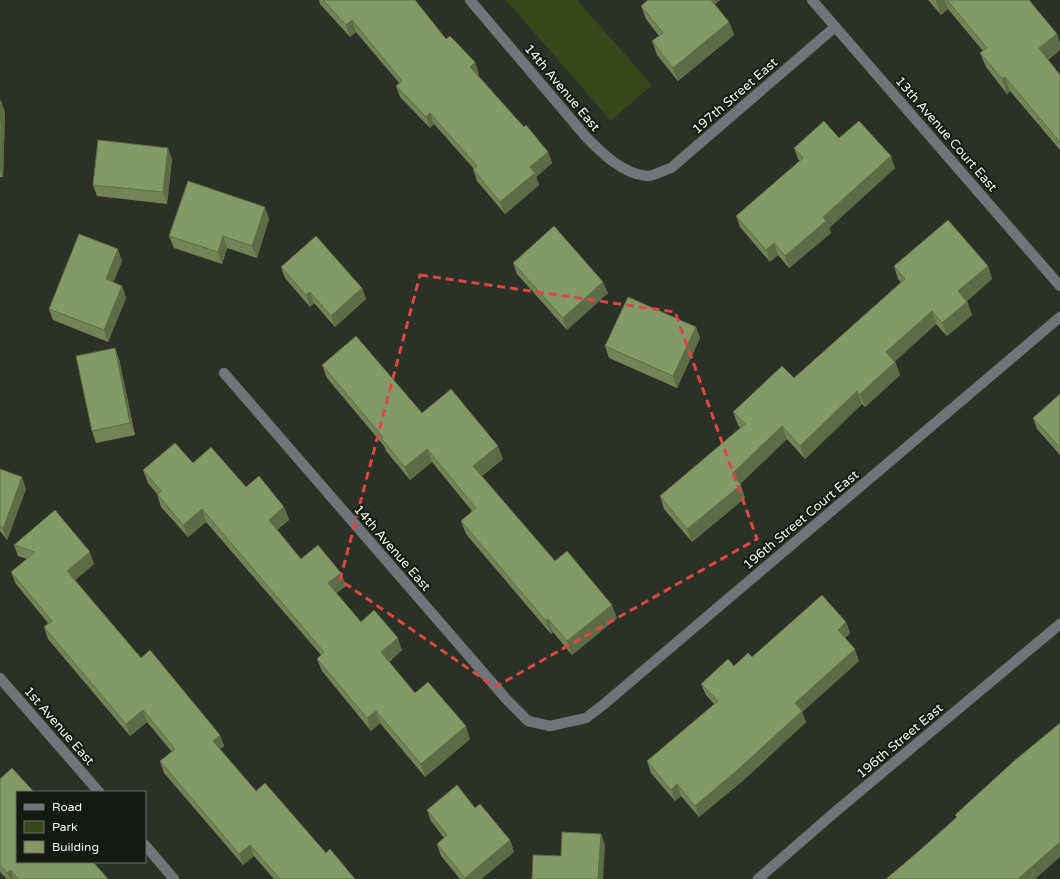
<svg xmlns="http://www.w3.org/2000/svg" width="1060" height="879" font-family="'Varela Round',sans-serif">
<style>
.green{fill:#35471b}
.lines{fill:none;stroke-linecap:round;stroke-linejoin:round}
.street-casing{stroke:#484d42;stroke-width:11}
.street{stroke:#71757a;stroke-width:10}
.wall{fill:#708457}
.shaded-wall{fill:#5b6c47}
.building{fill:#829a65;stroke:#5b6c47}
.marked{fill:none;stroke:#da4746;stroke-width:3;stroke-dasharray:8 5;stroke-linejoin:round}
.labels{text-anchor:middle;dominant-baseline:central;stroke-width:4;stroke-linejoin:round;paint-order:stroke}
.street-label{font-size:13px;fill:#f3f6ef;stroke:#151813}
</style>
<rect width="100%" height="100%" fill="#2c3126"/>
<path class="green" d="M506,0h71l75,85 -41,36z"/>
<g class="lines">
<defs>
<path id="street" d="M470,0l117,138c16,16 36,36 60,38 7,0 17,-6 24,-8l164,-141
M812,0l248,286
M224,373l283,327 21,21 22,5 36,-8 17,-13 457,-388
M0,678l99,114
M145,845l29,34
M758,879l77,-67 225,-188"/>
</defs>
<use href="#street" class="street-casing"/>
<use href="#street" class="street"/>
</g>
<path class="wall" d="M319,0h96l31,39 29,23 4,12 -1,1 46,52 24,25 4,11 -16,14 3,8 -34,29 -28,-33 -4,-12h1l-40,-45 -4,4 -30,-31 -4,-11 3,-3 -43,-51 -6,5 -30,-33z
M648,0h72l-5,4 14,18 5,13 -56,46 -21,-26 -5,-14 7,-5 -13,-17 -5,-13z
M928,0h101l28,34 3,9v7l-12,10 12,15v75l-50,-59 -3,3 -21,-27 -6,-14 3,-2 -35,-42 -7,6z
M0,101l5,11 -2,65h-3z
M839,138l56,30 -66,60 2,5 -42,35 -11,-13 -8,7 -30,-35 -4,-11 64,-55 -2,-2 -4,-11z
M172,159l-5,45 -70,-8 -4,-11z
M269,219l-12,39 -30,-10 -5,16 -48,-16 -5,-12z
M122,261l-9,22 9,3 4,12 -18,44 -55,-22 -4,-11z
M513,263l95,30 -41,37 -50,-56z
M894,266h94l4,13 -25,22 5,14 -25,21 -11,-12 -41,37 5,14 -35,32 -3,-3 -57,55 -18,-20 -47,45 5,14 -53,44 -28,-33 -4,-13 80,-68 -2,-3 -5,-13 61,-34 107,-96 -3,-3z
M281,267l81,21 4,11 -31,28 -21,-24 -4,4 -25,-29z
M696,327l4,11 -23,50 -68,-30 -4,-12z
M115,348l4,11 16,76 -39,8 -4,-12z
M322,365l100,48 81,46 -21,17 73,85 62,57 -45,37 -19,-23 -2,2 -85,-100 -5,-13 11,-10 -40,-49 -22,18 -24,-29 -2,-5 -57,-68z
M1060,394v61l-23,-26 -4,-11z
M193,463l53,24 38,20 5,13 -12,10 24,29 40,14 5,13 -10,7 25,29 41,28 -13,12 26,31 55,46 -45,38 -45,-54 -9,8 -49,-60 -5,-12 4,-4 -115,-133 -18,15 -27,-30 -4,-13 -9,-11 -5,-13z
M0,469l26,20 -19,51 -7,-9z
M14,545l80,19 -19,16 66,78 79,77 4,11 -4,3 36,42 99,88h-81l-20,-23 -11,9 -79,-92 -4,-12 12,-9 -25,-30 -17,14 -82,-97 -4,-12 4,-4 -32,-39 -5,-12 16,-13 -9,-3z
M846,622l4,11 -5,5 14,23 -57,51 4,10 -60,56 -47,39 -18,-21 -6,5 -24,-28 -4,-12 67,-57 -8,-9 -5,-11 51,-27z
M0,779l17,13v70l82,7 9,10h-101l-7,-7z
M475,808l35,32 4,12 -33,27h-21l-19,-23 -4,-12 7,-6 -13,-17 -4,-11z"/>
<path class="shaded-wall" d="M708,0h12l-9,7z
M937,0h8l3,9 -7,6 -5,-14z
M352,20l4,12 -6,5 -4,-12z
M729,22l5,13 -56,46 -5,-13z
M1057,34l3,9v7l-16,13 -5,-15z
M475,62l4,12 -5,4 -4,-11z
M1005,77l5,14 -3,3 -5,-15z
M1,101l4,11 -2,65 -3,-8z
M430,113l4,11 -4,4 -4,-11z
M168,148l4,11 -5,45 -4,-12z
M548,152l4,11 -16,14 3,8 -34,29 -5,-12 30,-35z
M891,156l4,12 -66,60 2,5 -42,35 -4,-12 38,-39z
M265,207l4,12 -12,39 -5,-12z
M223,236l4,12 -5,16 -4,-12z
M774,243l4,12 -8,7 -4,-12z
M118,249l4,12 -12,30 -4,-12z
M988,266l4,13 -29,25 -5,-13z
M603,282l5,11 -41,37 -4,-12z
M122,286l4,12 -18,44 -4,-12z
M362,288l4,11 -31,28 -4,-11z
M310,292l4,11 -4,4 -4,-12z
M967,302l5,13 -25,21 -5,-13z
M932,311l4,13 -45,41 -5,-13z
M696,327l4,11 -23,50 -4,-12z
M115,348l4,11 16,76 -5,-12z
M895,362l5,13 -35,32 -5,-13z
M857,391l5,13 -57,55 -5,-13z
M782,426l5,13 -51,48 -4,-13z
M498,446l5,13 -25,20 -5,-13z
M427,449l5,13 -22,18 -5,-13z
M22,477l4,12 -19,51 -4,-11z
M741,485l4,13 -53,44 -5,-13z
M284,507l5,13 -15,12 -5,-12z
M202,509l4,13 -18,15 -5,-12z
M90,552l4,12 -23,19 -4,-12z
M341,573l5,13 -13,10 -5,-13z
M612,605l5,13 -45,37 -5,-14z
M548,619l5,13 -2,2 -5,-13z
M846,622l4,11 -8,8 -4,-11z
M398,638l4,12 -17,14 -4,-12z
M855,649l4,12 -57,51 4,10 -60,56 -47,39 -4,-11 100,-103z
M143,710l4,12 -17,14 -4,-12z
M376,711l4,12 -9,8 -4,-13z
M466,726l4,13 -45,38 -4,-13z
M220,735l4,11 -7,6 -4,-11z
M677,784l4,12 -6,5 -4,-11z
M601,834l4,11 -2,34h-5z
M510,840l4,12 -33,27h-16v-1z
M1060,842v15l-25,22h-17z
M250,845l4,11 -11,9 -4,-11z
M11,870l3,9h-4l-3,-6z"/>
<path class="building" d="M323,0h92l31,39 4,-3 25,26 -5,5 54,60 2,-2 22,27 -18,15 5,6 -35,29 -27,-33 4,-3 -47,-53 -4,4 -30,-31 6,-5 -50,-61 -6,5z
M648,0h63l18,22 -56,46 -21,-27 11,-8 -22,-27z
M947,0h82l28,34 -18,14 21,27v67l-55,-65 -3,2 -22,-26 7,-5z
M0,101h1l-1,22z
M824,121l15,17 20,-17 32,35 -68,61 3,4 -41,35 -11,-13 -8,7 -30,-34 67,-58 -9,-10z
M98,140l70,8 -5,44 -70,-7z
M188,181l77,26 -13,39 -29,-10 -5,16 -49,-16z
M948,220l40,46 -30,25 9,11 -25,21 -10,-12 -46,41 9,10 -35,32 -3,-3 -57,55 -18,-20 -50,48 9,11 -54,44 -27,-33 85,-72 -12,-12 49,-46 12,12 111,-99 -11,-13z
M554,226l49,56 -40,36 -50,-55z
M79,234l39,15 -12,30 16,7 -18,44 -55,-21z
M316,236l46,52 -31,28 -21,-24 -4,3 -25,-28z
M628,297l68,30 -23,49 -68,-30z
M356,336l66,77 29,-24 47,57 -25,20 82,95 12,-10 45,54 -45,36 -19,-22 -2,2 -85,-100 15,-13 -49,-59 -22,18 -24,-29 2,-1 -61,-72z
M115,348l15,75 -38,8 -16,-75z
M1060,394v54l-27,-30z
M175,443l18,20 18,-16 35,40 13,-11 25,31 -15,13 32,39 17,-14 23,28 -13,10 33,39 13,-12 24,28 -17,14 34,41 13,-11 38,44 -45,38 -45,-53 -9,7 -50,-59 7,-7 -122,-143 -19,16 -26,-31 4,-3 -18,-21z
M0,469l22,8 -19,52 -3,-4z
M55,510l35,42 -23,19 74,87 9,-8 70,85 -7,6 43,50 9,-8 61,70 4,-4 25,30h-75l-30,-34 -11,9 -79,-93 15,-12 -32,-39 -17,14 -82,-97 8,-6 -41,-49 24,-20 -21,-7z
M822,595l24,27 -8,8 17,19 -60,54 7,8 -60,55 -47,40 -18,-22 -6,6 -24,-29 71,-60 -17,-17 27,-25 6,7 14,-13 4,4z
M1060,723v119l-42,37h-132l33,-28 38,-34 -2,-2 59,-54z
M12,768l22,24h-17v70h76l15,17h-90l-7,-9 -4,3 -7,-8v-86z
M457,785l18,23 5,-4 30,36 -45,38 -28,-34 10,-9 -20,-25z
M562,832l39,2 -3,45h-66l1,-24 28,1z"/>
<path class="marked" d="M420,275l255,37 82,227 -262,148 -155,-107z"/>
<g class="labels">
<g class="street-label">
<text transform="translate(562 88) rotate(50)">14th Avenue East</text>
<text transform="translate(735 96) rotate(-41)">197th Street East</text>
<text transform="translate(946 134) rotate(49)">13th Avenue Court East</text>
<text transform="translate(801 520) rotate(-40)">196th Street Court East</text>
<text transform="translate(392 548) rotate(49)">14th Avenue East</text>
<text transform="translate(59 726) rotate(49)">1st Avenue East</text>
<text transform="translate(900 741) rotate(-40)">196th Street East</text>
</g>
</g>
<rect x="16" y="791" width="130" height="72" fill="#151813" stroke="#6e716b"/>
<rect x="24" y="804" width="20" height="6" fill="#71757a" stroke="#6e716b"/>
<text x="52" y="811" font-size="12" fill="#f3f6ef">Road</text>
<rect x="24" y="821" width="20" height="12" fill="#35471b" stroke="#6e716b"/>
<text x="52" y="831" font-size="12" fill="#f3f6ef">Park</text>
<rect x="24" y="841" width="20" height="12" fill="#829a65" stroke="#6e716b"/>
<text x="52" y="851" font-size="12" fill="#f3f6ef">Building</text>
</svg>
